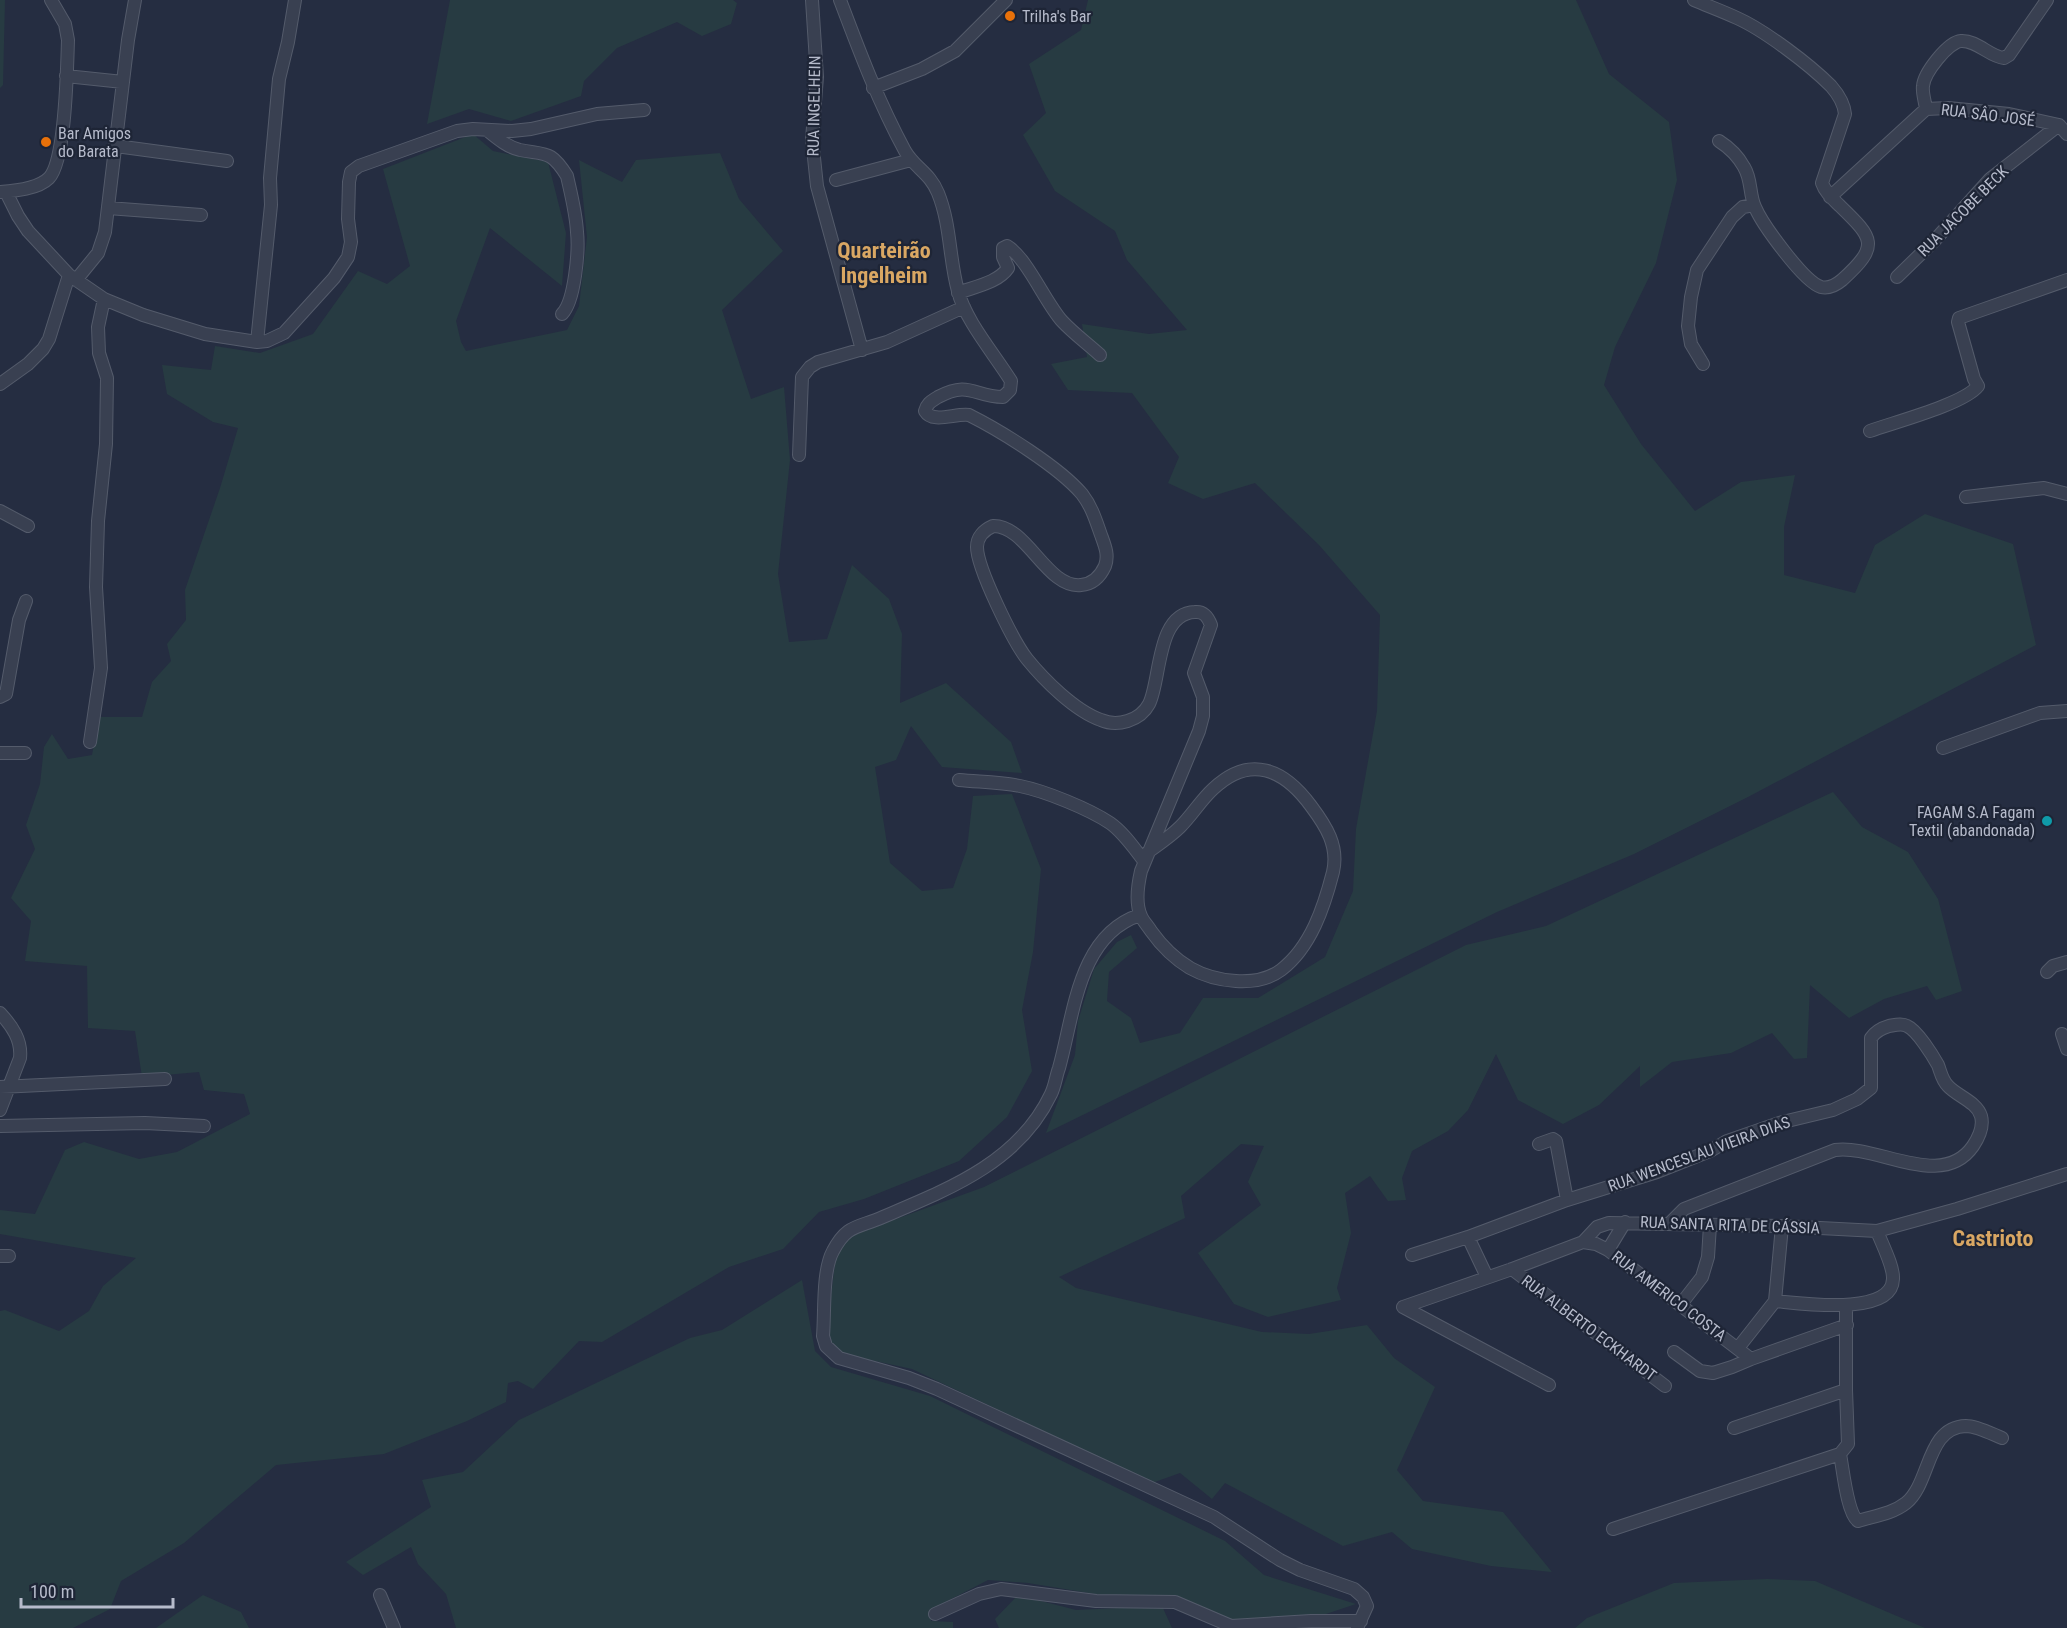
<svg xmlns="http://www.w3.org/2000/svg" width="2067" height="1628" font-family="'Roboto Condensed',sans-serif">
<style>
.green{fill:#273b42}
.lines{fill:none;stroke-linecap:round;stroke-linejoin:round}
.minor-casing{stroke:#545b6b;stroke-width:14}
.minor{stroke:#394051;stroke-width:12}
.food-dot{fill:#e8710a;stroke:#1e2536;stroke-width:2}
.culture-dot{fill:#0f9aa8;stroke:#1e2536;stroke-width:2}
.labels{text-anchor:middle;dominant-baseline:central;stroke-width:4.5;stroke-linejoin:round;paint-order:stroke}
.poi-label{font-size:16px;fill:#b6bbcb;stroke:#1e2536;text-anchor:start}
.street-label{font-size:16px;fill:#b6bbcb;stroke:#1e2536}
.district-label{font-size:22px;font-weight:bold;fill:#d9a763;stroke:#1e2536}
</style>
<rect width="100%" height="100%" fill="#252d41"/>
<path class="green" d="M0,0h5l-2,85 -3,3z
M450,0h283l4,3 -6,21 -29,12 -25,-14 -60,26 -33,33 -3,15 -70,25 -42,-12 -42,15z
M1088,0h488l33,74 60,48 8,58 -21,83 -41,84 -11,38 37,59 54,67 46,-29 54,-7 -11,52v48l71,18 20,-48 50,-31 88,30 23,101 -288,152 -114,57 -137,58 -451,221 29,-78 3,-34 16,-52 23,-27 14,-7 6,13 -28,24 -2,29 24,17 9,25 40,-10 23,-35h55l67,-41 28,-66 3,-62 21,-118 3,-96 -61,-70 -64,-62 -52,16 -35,-16 11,-26 -47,-64 -64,-3 -17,-26 36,-7 -5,-33 67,10 38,-4 -60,-70 -12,-29 -60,-40 -32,-56 23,-22 -17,-49 52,-34z
M473,134l20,17 55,11 18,71 -4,53 -72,-58 -34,93 5,21 5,9 101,-21 12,-24 8,-69 -8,-77 43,22 14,-22 84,-7 19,46 44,52 -61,59 29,89 33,-12 6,73 -12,114 11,68 38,-3 25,-74 37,34 13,35 -2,69 46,-20 65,59 11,31 -80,-6 -31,-41 -15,34 -21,7 15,96 32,28 31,-3 14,-39 6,-53 39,-2 29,75 -8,83 -11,58 10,61 -25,46 -48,44 -95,38 -45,13 -36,37 -54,18 -127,75 -23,-1 -46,48 -15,-8 -10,2 -2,19 -39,19 -83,33 -108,11 -92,78 -63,38 -11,28 -37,19h-73v-317l5,-1 54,21 30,-20 14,-25 33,-28 -136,-24v-24l35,4 30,-64 19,-8 55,17 38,-7 73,-38 -6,-20 -40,-4 -5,-18 -57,5 -7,-46 -47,-3 -1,-62 -62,-5 6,-40 -20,-23 24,-49 -9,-24 14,-41 4,-37 8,-13 16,25 24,-4 7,-38h43l10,-35 19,-21 -4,-17 19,-24 -1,-30 35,-102 18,-60 -25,-6 -46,-28 -5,-29 49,5 4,-24 45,7 53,-19 45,-63 29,13 23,-18 -27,-97z
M1833,792l29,35 46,25 30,47 24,92 -26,9 -9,-14 -43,13 -35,19 -39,-33 -3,73 -13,1 -22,-26 -41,20 -59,9 -32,25v-21l-41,39 -36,19 -45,-24 -22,-46 -28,56 -20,21 -36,20 -10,27 4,22 -18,1 -18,-25 -25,17 6,40 -14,55 4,12 -73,17 -34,-13 -36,-51 63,-48 -13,-23 16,-36 -23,-2 -60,52 4,22 -126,59 17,11 186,44 47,2 58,-9 27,33 41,29 -38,83 26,31 80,11 49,60 -61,-6 -79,-17 -20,-17 -49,14 -118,-63 -13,16 -32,-26 -28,10 -240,-114 -65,-14 -16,-7 -5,-10 11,-92 18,-12 129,-47 482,-242 80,-19z
M802,1280l13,71 16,16 99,29 295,145 39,34 92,29 -42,14 -84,10 -55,-33h-74l-73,-12 -40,-3 -56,29 -1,12 22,1v6h-497l-10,-34 -28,-30 -7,-17 -48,28 -17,-13 85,-55 -9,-27 41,-8 56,-52 171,-82 32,-8z
M1767,1579l48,2 110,47h-350l12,-10 87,-35z
M203,1595l38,17 8,16h-93z
M1018,1595l58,15 86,-4 10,22h-173l-4,-9z"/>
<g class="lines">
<defs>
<path id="minor" d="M812,0l5,77 -5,62 5,47 45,164
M840,0c20,53 38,101 65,151 10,17 25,22 33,42 13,32 11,66 20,98 7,29 37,64 53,90l-1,9 -7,7c-29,0 -33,-17 -65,0 -6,4 -11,6 -13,14 8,13 30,2 44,4 32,16 90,52 113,79 10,13 14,27 19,41 4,11 8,20 4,31 -5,11 -12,18 -24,19 -34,4 -54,-60 -88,-59 -9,4 -16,11 -16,21 0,21 36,94 50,112 17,21 48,52 74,61 16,7 39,1 48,-16 12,-23 7,-91 46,-92 9,-1 13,5 16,13l-17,48 9,24v19l-4,15 -58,140c-3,13 -6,32 0,45 2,5 7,10 10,15 10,14 24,28 39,37 25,14 67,20 91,2 30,-23 43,-63 52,-98 6,-26 -7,-46 -22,-66 -27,-37 -61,-52 -98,-17 -12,11 -21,26 -33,38 -9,9 -21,17 -32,25
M1694,0c14,6 28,11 43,18 27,12 72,46 94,68 7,8 13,17 14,28l-23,69c3,9 10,15 17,22 34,33 42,40 3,75 -6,5 -13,9 -21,7 -17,-5 -59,-63 -66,-80 -6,-13 -3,-27 -11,-40 -6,-11 -14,-19 -25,-26
M66,76l57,6
M873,88l49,-19 33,-18 51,-51
M1926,109c-1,-8 -4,-16 -3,-23 1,-13 25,-44 38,-45 16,-1 29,16 43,17l5,-3 38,-55
M487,130c10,8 20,17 33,20 26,5 31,0 47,26 4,18 9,37 10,56 2,18 -2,69 -15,82
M116,146l111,15
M836,180l75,-20
M0,192c15,-1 38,-3 49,-14 17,-18 18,-111 19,-138l-3,-16 -14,-24
M6,192l12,24 10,15 41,44 35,24 39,16 62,19 52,8 10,-1 17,-8 50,-55 14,-21 3,-15 -3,-23 1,-37 2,-10 8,-6 98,-35 16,-2 39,2 19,-2 66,-15 47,-4
M1830,197l96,-88 22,-1 61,6 50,11 8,9
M108,208l93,7
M1897,277l38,-37 55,-61 69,-54
M76,280l22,-27 7,-21 23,-192 7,-40
M958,293c15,-6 40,-10 50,-25l-5,-11v-9l4,-2c20,12 38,56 55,75 11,12 26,23 38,34
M257,342l14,-137 -1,-27 9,-99 9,-37 7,-42
M1703,364l-12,-20 -3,-18 3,-29 6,-27 35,-53 11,-10 11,-2
M0,384l28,-20 15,-15 6,-10 20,-64
M1870,431c25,-9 94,-27 108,-45l-4,-7 -16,-57 1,-4 108,-38
M799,455l3,-78 8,-10 8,-5 69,-20 77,-35
M1966,497l78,-9 23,6
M0,511l28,15
M0,697l6,-3 13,-74 7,-19
M90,742l11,-74 -5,-81 2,-66 8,-77 1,-66 -8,-25 -1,-26 6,-28
M1943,748l97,-35 27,-2
M0,753h25
M959,780c20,2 41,2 61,6 25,5 69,23 90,37 13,9 24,25 34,38
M1140,915c-62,20 -66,100 -81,153 -3,8 -4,18 -8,26 -32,68 -102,95 -168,123 -25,11 -36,7 -50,34 -11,20 -8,62 -10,85l3,10 13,12 70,20 28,11 277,128 66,43 20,10 54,19 9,8 4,9 -10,22
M2047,972l6,-6 14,-4
M0,1013c12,13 22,27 20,45l-20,52
M2062,1034l5,15
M0,1087l165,-8
M0,1126l145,-3 59,3
M1539,1144l14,-5 3,2 11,59
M1468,1237l19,40
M1583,1242l13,2 12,6 143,109
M1608,1250l17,-28
M1412,1255l56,-18 99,-37 90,-28 53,-21 17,-10 52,-18 54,-13 24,-11 14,-11v-50c4,-6 11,-10 18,-12 6,-1 13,-3 18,0 10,4 26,30 31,39 3,8 4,15 10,21 9,10 29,16 33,30 3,11 -2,21 -8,30 -31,45 -96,-2 -138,4l-151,59 -15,15
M0,1256h9
M1512,1269l153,117
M1775,1301c24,2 117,16 118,-22 1,-12 -11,-35 -16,-48
M1681,1304l21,-27 6,-20 2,-32
M1403,1307l109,-38 71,-27 14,-15 12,-4 173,3 95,5 80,-22 110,-35
M1403,1307l146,78
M1738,1348l37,-47 7,-75
M1674,1352l26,19 13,2 19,-6 19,-8 96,-34
M1734,1428l112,-38
M1840,1454c3,15 7,59 18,67 16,-5 34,-7 48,-18 25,-20 20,-76 60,-77 11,0 26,8 36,12
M1613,1529l227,-75 8,-10 -2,-54v-84
M380,1595l14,33
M935,1614l44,-20 22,-5 95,12 79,1 56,24 80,-5h50"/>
</defs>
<use href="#minor" class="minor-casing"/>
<use href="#minor" class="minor"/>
</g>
<g class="food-dot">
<circle cx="1010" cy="16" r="6"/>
<circle cx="46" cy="142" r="6"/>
</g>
<circle class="culture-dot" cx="2047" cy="821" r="6"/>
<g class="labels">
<g class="poi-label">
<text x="1022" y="16">Trilha's Bar</text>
<text x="58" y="133">Bar Amigos<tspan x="58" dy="18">do Barata</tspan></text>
<text x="2035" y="812" text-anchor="end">FAGAM S.A Fagam<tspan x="2035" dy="18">Textil (abandonada)</tspan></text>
</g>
<g class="street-label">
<text transform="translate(814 106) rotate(-89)">RUA INGELHEIN</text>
<text transform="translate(1988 115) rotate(7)">RUA SÂO JOSÉ</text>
<text transform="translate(1963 211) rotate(-45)">RUA JACOBE BECK</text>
<text transform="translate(1699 1154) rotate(-20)">RUA WENCESLAU VIEIRA DIAS</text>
<text transform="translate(1730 1225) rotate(2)">RUA SANTA RITA DE CÁSSIA</text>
<text transform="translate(1669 1296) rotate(37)">RUA AMERICO COSTA</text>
<text transform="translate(1589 1328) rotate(37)">RUA ALBERTO ECKHARDT</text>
</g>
<g class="district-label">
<text x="884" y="250">Quarteirão<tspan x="884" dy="25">Ingelheim</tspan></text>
<text x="1993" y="1238">Castrioto</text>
</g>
</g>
<path d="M21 1598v9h152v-9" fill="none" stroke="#b6bbcb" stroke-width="3"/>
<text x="30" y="1598" font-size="18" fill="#b6bbcb" stroke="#1e2536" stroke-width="4.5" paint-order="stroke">100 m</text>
</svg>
